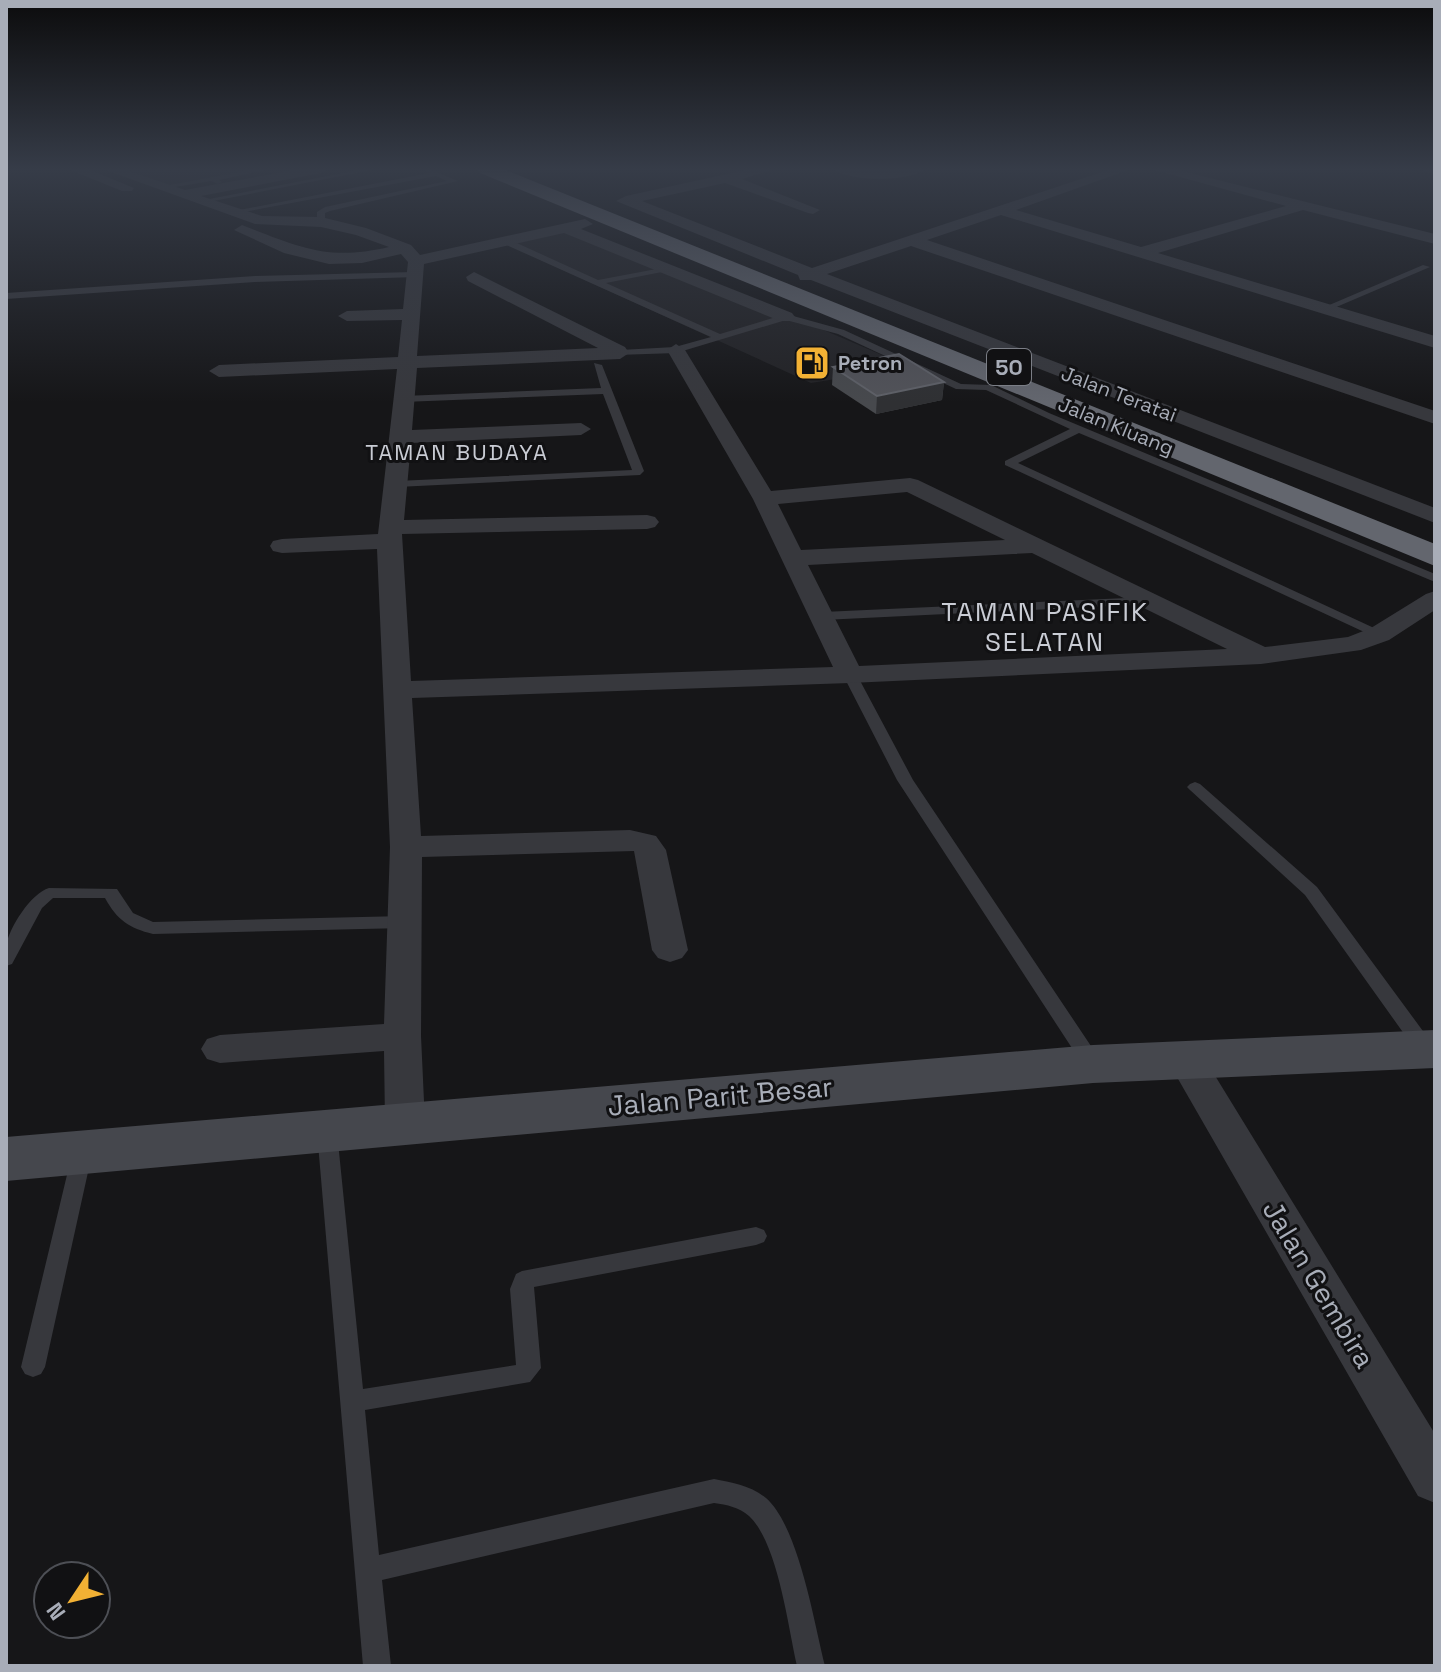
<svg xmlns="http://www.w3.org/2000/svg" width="1441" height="1672" font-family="'Space Grotesk',sans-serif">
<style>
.built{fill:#222225}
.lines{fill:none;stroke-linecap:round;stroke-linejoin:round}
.lane{fill:#37383d;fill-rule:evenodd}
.street{fill:#37383d;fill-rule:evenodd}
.secondary{fill:#45474d;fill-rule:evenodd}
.highway{fill:#63666e;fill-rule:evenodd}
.wall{fill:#47494d}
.shaded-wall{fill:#2f3033}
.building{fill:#525359;stroke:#5f6168;stroke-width:2}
.labels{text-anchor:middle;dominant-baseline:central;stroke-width:6;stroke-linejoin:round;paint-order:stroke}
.far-poi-label{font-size:20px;font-weight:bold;fill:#a8adb8;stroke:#111113;text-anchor:start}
.far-street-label{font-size:20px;fill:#a8adb8;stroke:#111113}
.shield{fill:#111113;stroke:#7b7e86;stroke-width:2}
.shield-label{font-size:22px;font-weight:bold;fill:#a8adb8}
.far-neighbourhood-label{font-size:22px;letter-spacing:2px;fill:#c9ccd4;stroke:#111113}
.neighbourhood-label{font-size:26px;letter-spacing:2px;fill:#c9ccd4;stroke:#111113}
.near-street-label{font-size:28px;fill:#a8adb8;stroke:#111113}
</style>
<rect width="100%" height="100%" fill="#161618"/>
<path class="built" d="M117,169h155l-103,18z
M566,226l225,90 119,51 -99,16 -312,-142z"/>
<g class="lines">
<path class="lane" d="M256,169h14l-51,11 3,2 -4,2 -7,-3 -48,8 -4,-2z
M364,169h13l-174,34 -4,-2z
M429,169l29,12 -128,30 -5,2v9l-4,2 -4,-2v-10l8,-5 122,-26 -11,-5 -203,38 -4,-2 200,-39 -3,-2z
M502,239h6l90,41 69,-13v4l-61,12 114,51 66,-20 58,16 117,54 30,1 58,28 386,161v8l-356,-149 -61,30 369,171 -2,3h-10l-370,-172v-4l65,-32 -84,-39 -30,-1 -118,-55 -52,-14 -110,33 -59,2v-4l3,-1 55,-3 36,-10 -209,-94z
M1423,265l7,2 -103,44 -7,-2z
M414,272l3,1v4l-162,5 -249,17v-6l249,-17z
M594,363l8,2 42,106 -4,4 -243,12 -6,-3 6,-3 235,-11 -29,-76 -200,8 -5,-3 5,-3 198,-8z
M1149,597l5,1v6l-331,16 -7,-4 7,-4z
M850,671l7,4 56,105 186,278 3,5 -3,5 -7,2 -7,-2 -188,-288 -54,-105z
M1195,782l5,2 117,103 114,155 2,5 -2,5 -7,2 -7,-2 -112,-157 -115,-105 -3,-3 3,-3z
M49,888l68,1 16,24 20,9 252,-6 9,6 -9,6 -252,6c-24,-6 -36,-14 -48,-36h-52l-11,10 -30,56 -6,2c0,-6 -1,-14 0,-20 3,-18 25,-53 43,-58z
M327,1124l7,3 3,5 26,257 153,-24 -6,-76 6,-15 6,-3 234,-44 8,3 3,6 -3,6 -8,3 -222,42 7,81 -11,14 -165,28 14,145 335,-76c17,3 38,7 52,19 33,29 48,125 59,168h-28c-9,-39 -19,-123 -48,-150 -10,-9 -22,-11 -35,-13l-332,77 9,86h-28l-46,-534 3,-5z
M82,1146l7,2 3,6 -47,213 -4,7 -8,3 -8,-3 -4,-7 51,-213 3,-6z"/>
<path class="street" d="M68,169h20l46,19 -2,3h-10z
M103,169h20l62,21 114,-21h29l-7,4 -120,23 61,20 59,1 45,11 45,17 9,10 165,-36 8,5 -12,5 211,84 3,4 -3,4h-12l-216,-88 -140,31 -7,92 181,-8 -130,-67 -2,-4 8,-5 151,75 4,6 -9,6 -203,9 -5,62 169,-7 10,6 -10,6 -170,8 -7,77 243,-5 8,2 4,5 -4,5 -8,2 -245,5 9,147 422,-14 -80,-168 -86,-149 9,-6 9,6 86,141 139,-13 8,2 347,167 83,-10 23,-9 55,-34 9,-3v19l-46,30 -28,10 -100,14 -411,19 -438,15 9,138 209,-6 26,6 10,14 22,100 -6,8 -12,4 -12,-4 -6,-8 -18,-99 -212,6 -1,179 4,87 -6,11 -14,4 -14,-4 -6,-11 -1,-72 -164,12 -13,-4 -6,-10 6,-10 13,-4 164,-11 6,-177 -13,-298 -95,4 -9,-2 -3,-5 3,-5 9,-2 96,-5 19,-165 -178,8 -10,-6 10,-6 179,-8 4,-37 -55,1 -9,-5 9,-5 56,-2 5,-47 -7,-8 -39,9 -33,1 -45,-11 -50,-23 8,-5 5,2c54,21 83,34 142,20l-33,-12 -35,-8 -66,-3zM907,492l98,48 -204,10 -23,-46zM1032,553l195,96 -368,17 -51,-101z
M750,169h25l-33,10 78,31 -7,4 -5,-1 -83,-30 -83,18 170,67 299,-99h20l-115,41 125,37 145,-41 -135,-37h23l261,65v10l-132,-34 -145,43 277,83v12l-434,-133 -74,25 508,171v13l-524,-178 -84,28 608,234v15l-624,-243h-11l-2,-5 -182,-74 10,-5z
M833,169h93c-17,13 -76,13 -93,0z
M1422,169h13v5l-11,-2z
M1185,1044l13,4 237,386v69l-17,-7 -252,-438 6,-10z"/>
<path class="secondary" d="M1435,1030v38l-342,15 -1087,98v-44l1087,-92z"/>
<path class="highway" d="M477,169h26l932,375v22l-955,-393z"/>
</g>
<path class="wall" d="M833,367l111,15 -2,18 -66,14 -44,-29z"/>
<path class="shaded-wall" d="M944,382l-2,18 -66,14 1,-18z"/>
<path class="building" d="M899,354l45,28 -67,14 -44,-29z"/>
<linearGradient id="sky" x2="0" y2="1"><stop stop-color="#0c0c0d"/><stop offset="0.42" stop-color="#363c48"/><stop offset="1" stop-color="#363c48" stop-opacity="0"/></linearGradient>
<rect width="1441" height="403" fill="url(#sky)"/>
<defs>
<symbol id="fuel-square" viewBox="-11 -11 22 22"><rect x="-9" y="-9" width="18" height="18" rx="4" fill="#f2b134" stroke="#111113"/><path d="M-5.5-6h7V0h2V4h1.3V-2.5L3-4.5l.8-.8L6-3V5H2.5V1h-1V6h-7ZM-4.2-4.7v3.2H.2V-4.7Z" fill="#111"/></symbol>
</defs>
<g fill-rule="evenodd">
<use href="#fuel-square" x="792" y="343" width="40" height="40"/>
</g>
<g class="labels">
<g class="far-poi-label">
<text x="838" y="363">Petron</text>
</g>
<g class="far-street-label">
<text transform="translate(1119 394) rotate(21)">Jalan Teratai</text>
<text transform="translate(1116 426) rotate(22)">Jalan Kluang</text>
</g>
<rect class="shield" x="987" y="349" width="44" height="36" rx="6"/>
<g class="shield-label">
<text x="1009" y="367">50</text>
</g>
<g class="far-neighbourhood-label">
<text x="457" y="452">TAMAN BUDAYA</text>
</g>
<g class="neighbourhood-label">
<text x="1045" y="612">TAMAN PASIFIK<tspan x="1045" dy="30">SELATAN</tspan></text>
</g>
<g class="near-street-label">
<text transform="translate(720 1096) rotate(-5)">Jalan Parit Besar</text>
<text transform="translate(1319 1284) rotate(59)">Jalan Gembira</text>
</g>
</g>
<rect width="1441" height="1672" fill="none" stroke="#a8adb8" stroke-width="16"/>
<g transform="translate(72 1600) rotate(235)"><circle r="38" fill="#111113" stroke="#4d4f55" stroke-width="2"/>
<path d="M0-6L14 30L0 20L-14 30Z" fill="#f2b134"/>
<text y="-12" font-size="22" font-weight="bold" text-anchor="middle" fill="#a8adb8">N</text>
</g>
</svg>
